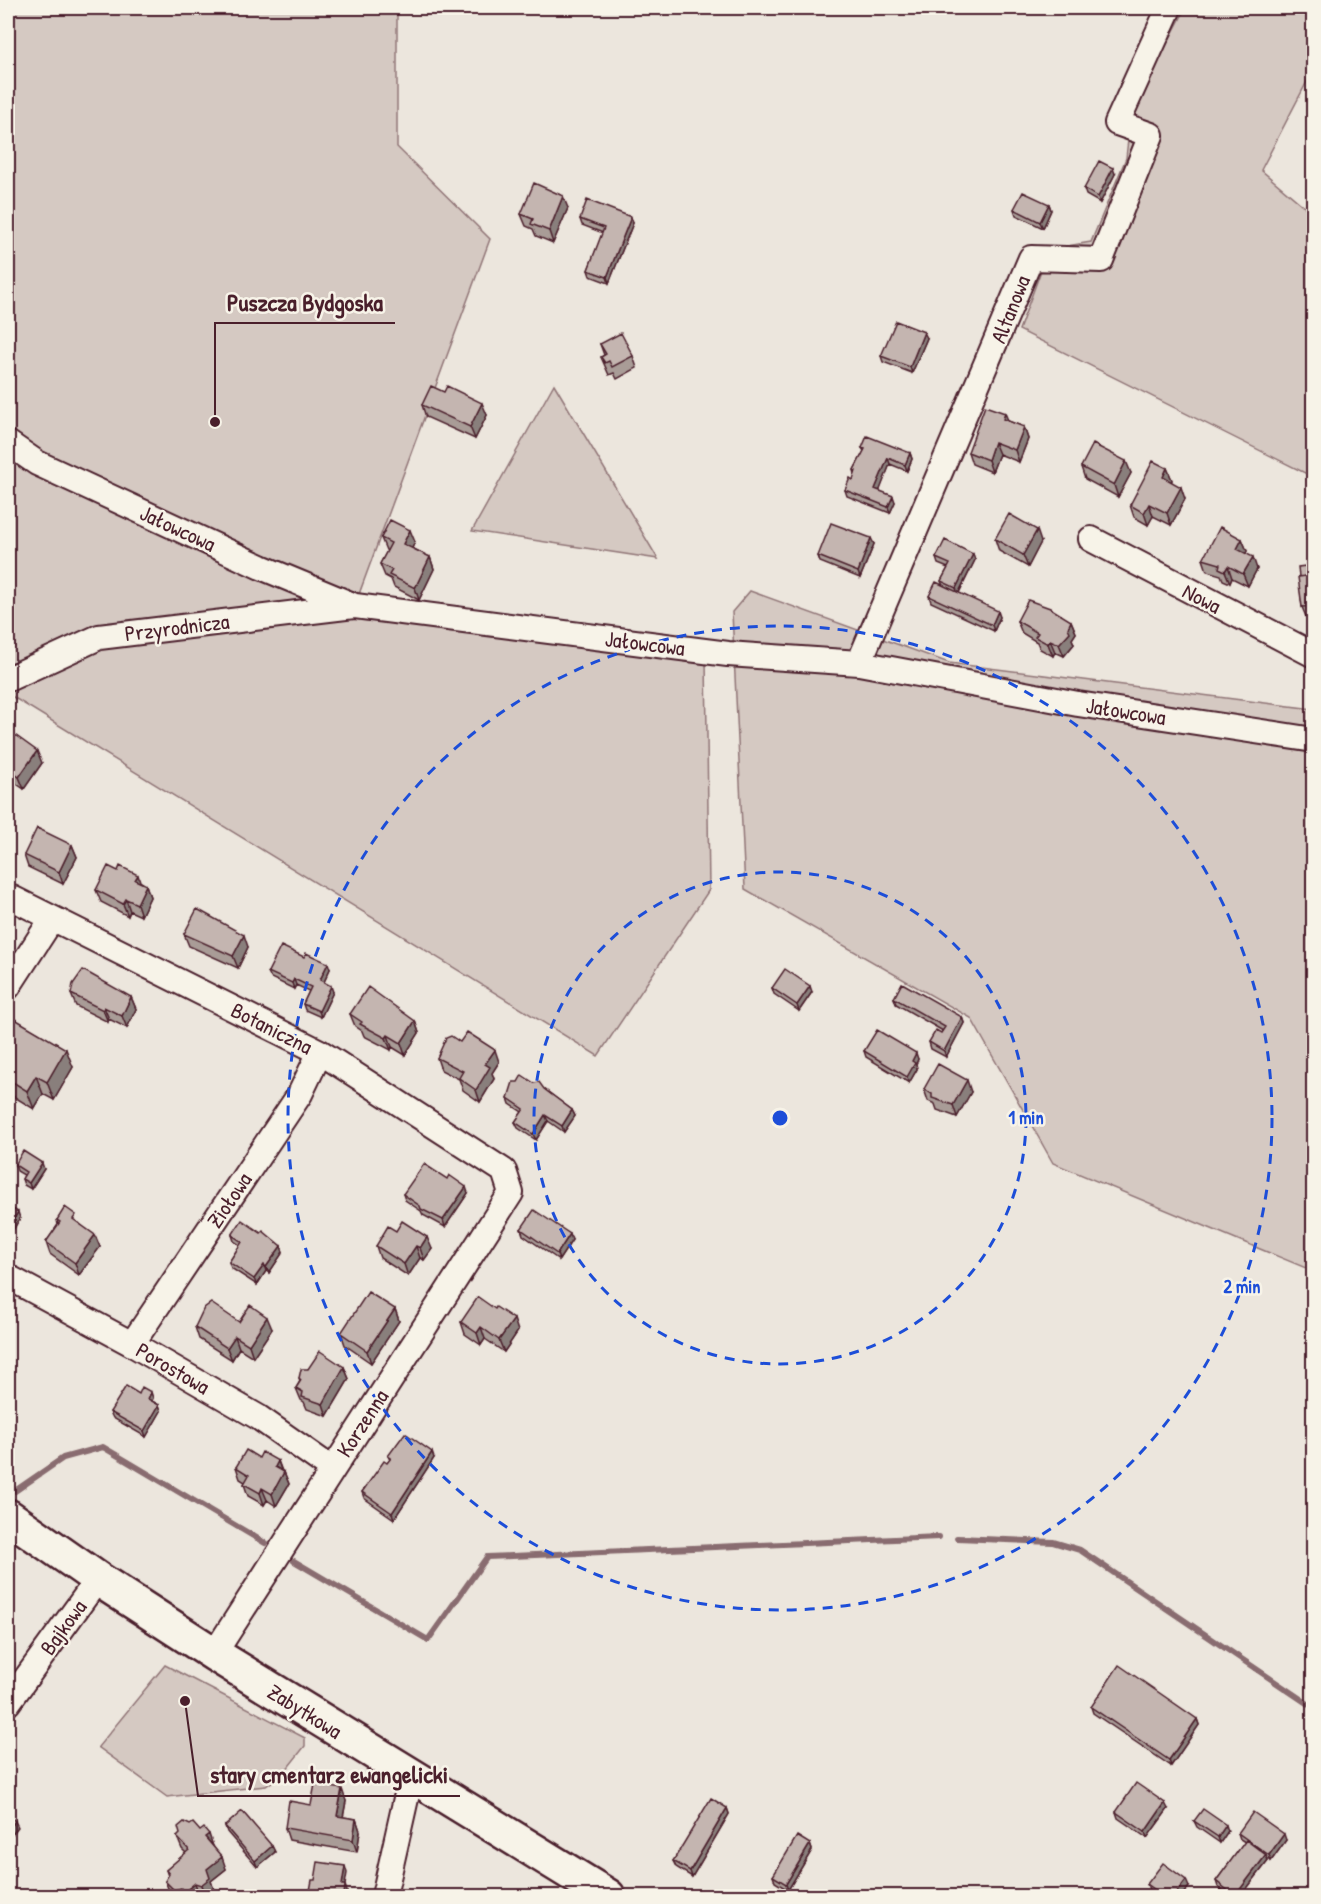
<svg xmlns="http://www.w3.org/2000/svg" width="1321" height="1904" font-family="'Patrick Hand',sans-serif">
<style>
.green{fill:#d5c9c2;stroke:#907476;stroke-width:1.5}
.lines{fill:none;stroke-linecap:round;stroke-linejoin:round}
.stream{stroke:#896c6f;stroke-width:6}
.street-casing{stroke:#4a1f2b;stroke-width:28}
.secondary-casing{stroke:#4a1f2b;stroke-width:38}
.street{stroke:#f7f3e8;stroke-width:24}
.secondary{stroke:#f7f3e8;stroke-width:33}
.wall{fill:#a99c97;stroke:#4a1f2b;stroke-width:1.5}
.shaded-wall{fill:#897f7b;stroke:#4a1f2b;stroke-width:1.5}
.building{fill:#c4b5b0;stroke:#4a1f2b;stroke-width:1.5}
.ring{fill:none;stroke:#1d4ed8;stroke-width:3;stroke-dasharray:10 8}
.labels{text-anchor:middle;dominant-baseline:central;stroke-width:5;stroke-linejoin:round;paint-order:stroke}
.street-label{font-size:22px;fill:#4a1f2b;stroke:#f7f3e8}
.centre{fill:#1d4ed8;stroke:#f7f3e8;stroke-width:3}
.ring-label{font-size:18px;text-anchor:middle;font-weight:bold;fill:#1d4ed8;stroke:#f7f3e8;stroke-width:5;stroke-linejoin:round;paint-order:stroke}
.leader{fill:none;stroke:#4a1f2b;stroke-width:2}
.callout-dot{fill:#4a1f2b;stroke:#f7f3e8;stroke-width:2}
.callout-label{font-size:24px;text-anchor:middle;font-weight:bold;fill:#4a1f2b;stroke:#f7f3e8;stroke-width:5;stroke-linejoin:round;paint-order:stroke}
</style>
<rect width="100%" height="100%" fill="#ece6dd"/>
<filter id="ink" filterUnits="userSpaceOnUse"><feTurbulence type="fractalNoise" baseFrequency=".0167" numOctaves="2"/><feDisplacementMap in="SourceGraphic" scale="12" xChannelSelector="R" yChannelSelector="G"/><feConvolveMatrix kernelMatrix="1 2 1 2 8 2 1 2 1" color-interpolation-filters="sRGB"/></filter>
<g filter="url(#ink)">
<path class="green" d="M8,8h389v139l93,92 -135,366 351,53 3,232 -111,166 -590,-362z
M1186,8h127v62l-52,100 45,38 7,-11v280l-294,-147 30,-81 42,-7 35,-84 5,-46z
M554,384l104,175 -186,-28z
M750,591l199,72 364,46v562l-260,-108 -82,-145 -226,-129 -13,-277z
M165,1665l140,73v8l-23,29 -16,11 -99,11 -69,-50z"/>
<g class="lines">
<path class="stream" d="M8,1487l7,4 48,-33 40,-11 162,96
M957,1538l96,4 27,8 234,158
M294,1561l134,79 59,-83 452,-20"/>
<defs>
<path id="street" d="M8,443l29,20 224,104 94,39 373,48 131,9 219,41 236,36
M1091,539l223,116
M859,663l172,-405 70,2 50,-125 -34,-12 52,-115
M8,679l91,-42 255,-31
M8,896l312,156 184,119 7,22 -297,461
M8,987l44,-68
M8,1277l124,67 126,73 74,52
M132,1344l168,-250 20,-42
M8,1703l90,-124
M384,1896l27,-120"/>
<path id="secondary" d="M8,1516l90,63 116,75 394,242"/>
</defs>
<use href="#street" class="street-casing"/>
<use href="#secondary" class="secondary-casing"/>
<use href="#street" class="street"/>
<use href="#secondary" class="secondary"/>
</g>
<path class="wall" d="M1115,174l-15,29 -14,-8 -2,-6z
M1049,204l2,6 -8,18 -27,-13 -2,-6z
M568,208l-15,35 -17,-7 -3,-7 -7,-3 -5,-12z
M580,219l53,4 -24,60 -19,-7 -2,-6 15,-37 -21,-8z
M927,338l-15,35 -29,-11 -2,-6z
M600,344l33,12 4,12 -20,11 -3,-6 -5,2 -8,-18 3,-2z
M422,405l65,10 -12,24 -49,-22z
M1008,421l16,6 4,12 -9,23 -20,-8 -7,18 -20,-8 -4,-12z
M862,448l48,5 2,6 -5,12 -17,-7 -11,27 16,11 -5,11 -43,-17 -2,-6 8,-10 2,-6 -1,-4 10,-19z
M1081,467l50,6 -13,24 -33,-18z
M1167,468l5,12 -1,1 14,18 -14,26 -18,-9 -5,9 -14,-8 -4,-12z
M381,538l34,4 -3,6 18,9 4,12 -15,31 -25,-13 -3,-8 -6,-3 -5,-12 7,-13 -1,-1z
M995,539l46,3 -13,25 -29,-16z
M1242,539l5,12 -2,2 12,16 -9,17 -16,-8 -2,5 -7,-3 -2,-5 -14,-4 -4,-12z
M874,544l-14,34 -40,-16 -2,-6z
M973,554l2,6 -16,33 41,24 -6,14 -63,-29 -2,-6 14,-10 -2,-5 7,-13 -10,-4 -2,-6z
M1314,565v53l-7,1 -5,-12 -3,-30z
M1017,621h54l5,12 -4,6 2,5 -10,12 -9,-4 -2,4 -13,-7 -3,-7 -15,-9z
M8,730l34,33 -18,26 -16,-11z
M72,845l5,12 -14,27 -35,-17 -4,-12z
M141,882l5,3 4,12 -9,19 -11,-5 -2,5 -27,-14 -5,-12z
M184,934l64,13 -10,21 -49,-22z
M330,969l-6,13 9,10 -12,25 -16,-7 -2,-6 6,-13 -13,-6 -2,4 -23,-11 -3,-6z
M772,988l40,4 -13,19 -25,-17z
M71,994l60,3 5,12 -9,19 -18,-9 -1,3 -32,-16z
M894,998l68,19 2,6 -18,34 -15,-8 -2,-7 12,-9 2,-2 -47,-27z
M350,1014l65,7 4,12 -14,22 -13,-8 -1,3 -27,-14 -2,-5 -7,-5z
M8,1032l65,35 -19,33 -11,-6 -9,15 -26,-16z
M460,1042l39,20 -7,11 2,6 -14,23 -17,-12 -4,-11 -18,-9 -4,-12z
M864,1051l54,8 -2,5 1,5 -8,14 -43,-26z
M544,1089l28,21 3,6 -11,16 -16,-11 -12,19 -18,-12 -3,-6 7,-10 -12,-8 -2,-6z
M924,1089l47,3 -14,25 -20,-7 -2,-6 -7,-3z
M15,1165l29,4 -13,20 -7,-4 -2,-6 2,-4 -7,-4z
M468,1193l-23,34 -22,-12 -2,-4 -16,-11 -2,-6z
M8,1206l12,12 -8,14 -4,-3z
M57,1220l22,3 21,24 -21,28 -29,-21 -4,-12 12,-17z
M521,1229l51,11 -13,20 -36,-25z
M396,1231l36,18 -8,11 -4,-2 -12,18 -28,-18 -4,-12z
M232,1235l49,11 2,6 -14,21 -3,-2 -9,14 -26,-17 -2,-6 11,-17 -6,-4z
M395,1309l4,12 -28,42 -26,-18 -4,-12z
M495,1309l23,22 -14,21 -19,-13 -4,6 -16,-11 -4,-12z
M239,1322l33,7 -19,28 -14,-9 -7,12 -33,-21 -4,-12z
M344,1367l5,12 -22,37 -20,-7 -3,-7 -3,-2 -5,-12 4,-7 -1,-3 9,-9z
M139,1394l14,4 -1,3 7,4 2,6 -15,26 -33,-19 -3,-6z
M388,1456l46,2 -40,61 -30,-21 -2,-6 25,-29 3,-3z
M259,1458l19,3 4,10 2,1 5,12 -13,22 -9,-6 -3,5 -16,-9 -4,-12 1,-2 -5,-3 -4,-12z
M1091,1707l106,12 2,6 -28,41 -78,-53z
M346,1801l-3,16 13,2 4,12 -3,21 -68,-12 -4,-12 26,-23z
M727,1808l2,6 -37,63 -16,-10 -3,-6z
M1168,1809l-21,29 -29,-20 -2,-6z
M1194,1821l34,10 -8,12 -23,-16z
M225,1826l47,20 3,6 -18,15 -30,-35z
M1238,1833l48,7 -15,21 -4,-3 1,3 -27,35h-11l-12,-9 -2,-6 29,-39 -5,-3z
M177,1837l36,9 13,23 -15,12 3,9 -8,6 -7,-1 -1,1h-25l-3,-3 -5,-12 3,-5 -2,-6 20,-17 -4,-4z
M810,1844l2,6 -24,40 -13,-8 -2,-6z
M1147,1884l42,3 -8,9h-23l-9,-6z"/>
<path class="shaded-wall" d="M1113,168l2,6 -15,29 -2,-6z
M563,196l5,12 -15,35 -4,-12z
M1049,204l2,6 -8,18 -3,-6z
M631,217l2,6 -24,60 -2,-6z
M924,332l3,6 -15,35 -2,-6z
M482,403l5,12 -12,24 -5,-12z
M1005,413l5,12 -7,-6z
M1024,427l4,12 -9,23 -4,-12z
M994,442l5,12 -7,18 -4,-12z
M910,453l2,6 -5,12 -2,-6z
M888,458l2,6 -12,31 -3,-6z
M1126,461l5,12 -13,24 -4,-12z
M1167,468l5,12 -5,9 -4,-12z
M1181,487l4,12 -14,26 -4,-12z
M893,496l2,6 -5,11 -2,-6z
M1149,504l4,12 -5,9 -4,-12z
M410,530l5,12 -7,14 -5,-12z
M1037,530l4,12 -13,25 -5,-12z
M871,538l3,6 -14,34 -2,-6z
M1242,539l5,12 -5,10 -5,-12z
M973,554l2,6 -17,34 -2,-6z
M430,557l4,12 -15,31 -4,-12z
M1253,557l4,12 -9,17 -5,-12z
M1228,566l4,12 -2,5 -5,-12z
M998,611l2,6 -6,14 -2,-6z
M1071,621l5,12 -4,6 2,5 -10,12 -5,-12z
M1050,640l5,12 -2,4 -5,-12z
M37,751l5,12 -18,26 -5,-12z
M72,845l5,12 -14,27 -4,-12z
M138,875l4,12 -7,-7z
M146,885l4,12 -9,19 -4,-12z
M126,899l4,12 -2,5 -5,-12z
M244,935l4,12 -10,21 -5,-12z
M328,963l2,6 -8,17 -2,-6z
M294,979l2,6 -2,4 -2,-6z
M331,986l2,6 -12,25 -2,-6z
M810,986l2,6 -13,19 -2,-6z
M131,997l5,12 -9,19 -5,-12z
M104,1007l5,12 -1,3 -5,-12z
M962,1017l2,6 -18,34 -2,-6z
M415,1021l4,12 -14,22 -4,-12z
M388,1035l4,12 -1,3 -5,-12z
M66,1049l7,18 -19,33 -7,-18z
M495,1050l4,12 -7,11 2,6 -14,23 -4,-12 9,-26z
M916,1053l2,6 -2,5 1,5 -8,14 -2,-6 5,-16z
M36,1076l7,18 -9,15 -7,-18z
M967,1080l4,12 -14,25 -4,-12z
M572,1110l3,6 -11,16 -2,-6z
M545,1115l3,6 -12,19 -3,-6z
M42,1163l2,6 -13,20 -2,-6z
M466,1187l2,6 -23,34 -2,-7z
M18,1212l2,6 -8,14 -3,-6z
M570,1234l2,6 -13,20 -2,-6z
M95,1235l5,12 -21,28 -4,-12z
M427,1237l5,12 -8,11 -4,-12z
M281,1246l2,6 -14,21 -3,-6z
M416,1246l4,12 -12,18 -4,-12z
M264,1265l2,6 -9,14 -3,-6z
M395,1309l4,12 -28,42 -4,-12z
M267,1317l5,12 -19,28 -4,-12z
M514,1319l4,12 -14,21 -5,-12z
M481,1327l4,12 -4,6 -4,-12z
M235,1336l4,12 -7,12 -5,-12z
M344,1367l5,12 -22,37 -4,-12z
M151,1392l2,6 -3,7 -2,-6z
M159,1405l2,6 -15,26 -2,-6z
M432,1452l2,6 -40,61 -2,-6z
M278,1461l4,12 -7,-6z
M284,1472l5,12 -13,22 -4,-12z
M262,1488l5,12 -3,5 -4,-12z
M1197,1719l2,6 -28,41 -2,-6z
M342,1789l4,12 -5,27 -4,-12z
M1165,1803l3,6 -21,29 -2,-6z
M727,1808l2,6 -37,63 -2,-6z
M356,1819l4,12 -3,21 -4,-12z
M15,1821l3,6 -10,13v-9z
M1226,1825l2,6 -8,12 -2,-6z
M209,1834l4,12 -8,-9z
M1284,1834l2,6 -15,21 -2,-6z
M8,1839l3,6 -3,5z
M810,1844l2,6 -24,40 -2,-6z
M272,1846l3,6 -18,15 -2,-6z
M1266,1855l2,6 -27,35h-6z
M222,1857l4,12 -15,12 3,9 -9,6 -4,-11 6,-16z
M345,1866l2,7 -2,12 2,6v5h-3l-2,-11z
M1186,1880l3,7 -8,9h-7z
M195,1883l4,12 -1,1h-12l-2,-4z"/>
<path class="building" d="M1099,161l14,7 -15,29 -14,-8z
M534,183l29,13 -14,35 -18,-7 2,-5 -12,-5z
M1023,192l26,12 -9,18 -26,-13z
M587,200l44,17 -24,60 -19,-7 16,-42 -24,-9z
M896,321l28,11 -14,35 -29,-11z
M621,333l12,23 -21,11 -3,-6 -4,2 -4,-6 5,-3 -6,-10z
M431,386l13,6 3,-6 35,17 -12,24 -48,-22z
M985,406l20,7 -2,6 21,8 -9,23 -21,-8 -6,18 -20,-8z
M867,436l43,17 -5,12 -17,-7 -13,31 18,7 -5,11 -43,-17 5,-12 3,2 3,-9 -2,-1 11,-21 -3,-1z
M1093,444l33,17 -12,24 -33,-18z
M1153,461l14,7 -4,9 18,10 -14,26 -18,-9 -5,9 -14,-8z
M1009,514l28,16 -14,25 -28,-16z
M390,520l20,10 -7,14 27,13 -15,31 -26,-13 3,-5 -12,-6 11,-21 -10,-5z
M831,523l40,15 -13,34 -40,-16z
M1220,527l22,12 -5,10 16,8 -10,17 -15,-8 -3,5 -6,-3 1,-4 -17,-5z
M945,540l28,14 -17,34 -15,-7 9,-17 -14,-6z
M1314,565v10l-15,2 -1,-10z
M1314,575v31l-12,1 -4,-30z
M936,582l62,29 -6,14 -63,-29z
M1028,600l22,8 21,13 -3,7 2,4 -11,12 -9,-4 -2,4 -13,-7 3,-4 -21,-12z
M8,730l29,21 -18,26 -11,-8z
M37,828l35,17 -13,27 -35,-17z
M108,866l10,5 2,-5 18,9 -3,5 11,5 -9,19 -11,-5 -3,5 -27,-14z
M197,909l47,26 -11,21 -49,-22z
M281,946l23,11 2,-4 22,10 -8,17 11,6 -12,25 -16,-7 8,-17 -17,-8 -2,4 -24,-11z
M785,969l25,17 -13,19 -25,-17z
M83,970l48,27 -9,19 -18,-9 -1,3 -32,-16 2,-10z
M902,983l60,34 -18,34 -15,-9 7,-12 5,3 4,-6 -51,-29z
M368,987l47,34 -14,22 -13,-8 -2,3 -26,-14 2,-2 -12,-8z
M15,1019l51,30 -19,33 -11,-6 -9,15 -19,-12v-47z
M877,1030l39,23 -4,8 3,2 -8,14 -43,-26z
M467,1032l28,18 -10,14 5,3 -14,23 -17,-12 4,-7 -26,-13 9,-20 5,-2 9,6z
M938,1064l29,16 -14,25 -21,-7v-4l-8,-5z
M522,1075l12,8 5,-1 5,7 28,21 -10,16 -17,-11 -12,19 -18,-12 9,-13 -16,-11 5,-16h5z
M23,1151l19,12 -13,20 -7,-4 4,-7 -11,-7z
M424,1164l23,15 2,-4 17,12 -23,33 -22,-11 -1,-3 -17,-12z
M8,1206l10,6 -9,14 -1,-1z
M65,1207l11,8 -3,4 22,16 -20,28 -29,-21 14,-20 -3,-2z
M534,1210l36,24 -13,20 -36,-25z
M242,1220l19,13 2,-2 18,15 -15,21 -2,-2 -10,14 -25,-17 13,-20 -10,-7z
M402,1221l25,16 -7,11 -4,-2 -12,18 -28,-18 12,-20 8,5z
M368,1292l27,17 -28,42 -26,-18z
M478,1297l17,12 1,-2 18,12 -15,21 -18,-13 -4,6 -16,-11z
M211,1303l28,19 11,-17 17,12 -18,28 -14,-9 -8,12 -32,-21 9,-19z
M320,1351l24,16 -21,37 -21,-7 1,-5 -7,-4 5,-8 -2,-2 2,-9h7z
M126,1386l13,8 3,-7 9,5 -3,7 11,6 -15,26 -34,-19z
M405,1433l27,19 -40,61 -30,-21 22,-31 3,2 4,-5 -3,-2z
M246,1450l13,8 3,-6 16,9 -3,6 9,5 -12,22 -10,-6 -2,5 -16,-9 5,-9 -13,-8z
M1119,1665l78,54 -28,41 -78,-53z
M1136,1783l29,20 -20,29 -29,-20z
M315,1784l27,5 -5,27 19,3 -3,21 -68,-12 4,-27 22,4z
M711,1798l16,10 -37,63 -17,-10z
M1203,1809l23,16 -8,12 -24,-16z
M242,1811l30,35 -17,15 -30,-35z
M1253,1812l31,22 -15,21 -31,-22z
M8,1815l7,6 -7,10z
M184,1822l6,3 3,-2 7,8 4,-3 5,6 -4,3 17,20 -15,12 3,9 -9,7 -6,-2 -11,9 -3,-4 -7,2 -9,-9 4,-7 -3,-4 23,-20 -12,-13 3,-3 -2,-7z
M797,1836l13,8 -24,40 -13,-8z
M1246,1840l20,15 -31,41 -19,-15z
M318,1862l27,4 -3,19h3l-1,11h-35l3,-16h3z
M1163,1863l23,17 -12,16h-10l-17,-12z
M751,1889l11,6 -1,1h-27l4,-6 8,5z"/>
</g>
<g class="ring">
<circle cx="780" cy="1118" r="246"/>
<circle cx="780" cy="1118" r="492"/>
</g>
<g class="labels">
<g class="street-label">
<text transform="translate(1010 309) rotate(-68)">Altanowa</text>
<text transform="translate(178 528) rotate(25)">Jałowcowa</text>
<text transform="translate(1202 598) rotate(27)">Nowa</text>
<text transform="translate(177 627) rotate(-7)">Przyrodnicza</text>
<text transform="translate(645 643) rotate(7)">Jałowcowa</text>
<text transform="translate(1126 711) rotate(9)">Jałowcowa</text>
<text transform="translate(272 1028) rotate(27)">Botaniczna</text>
<text transform="translate(229 1200) rotate(-56)">Ziołowa</text>
<text transform="translate(173 1368) rotate(30)">Porostowa</text>
<text transform="translate(362 1423) rotate(-57)">Korzenna</text>
<text transform="translate(63 1627) rotate(-54)">Bajkowa</text>
<text transform="translate(305 1711) rotate(32)">Zabytkowa</text>
</g>
</g>
<circle cx="780" cy="1118" r="9" class="centre"/>
<g class="ring-label">
<text x="1026" y="1124">1 min</text>
<text x="1242" y="1293">2 min</text>
</g>
<path class="leader" d="M215 422L215 323H395M185 1701L198 1796H460"/>
<g class="callout-dot">
<circle cx="215" cy="422" r="6"/>
<circle cx="185" cy="1701" r="6"/>
</g>
<g class="callout-label">
<text x="305" y="311">Puszcza Bydgoska</text>
<text x="329" y="1783">stary cmentarz ewangelicki</text>
</g>
<rect width="1321" height="1904" fill="none" stroke="#f7f3e8" stroke-width="30"/>
<rect x="15" y="15" width="1291" height="1874" fill="none" stroke="#4a1f2b" stroke-width="2" filter="url(#ink)"/>
</svg>
